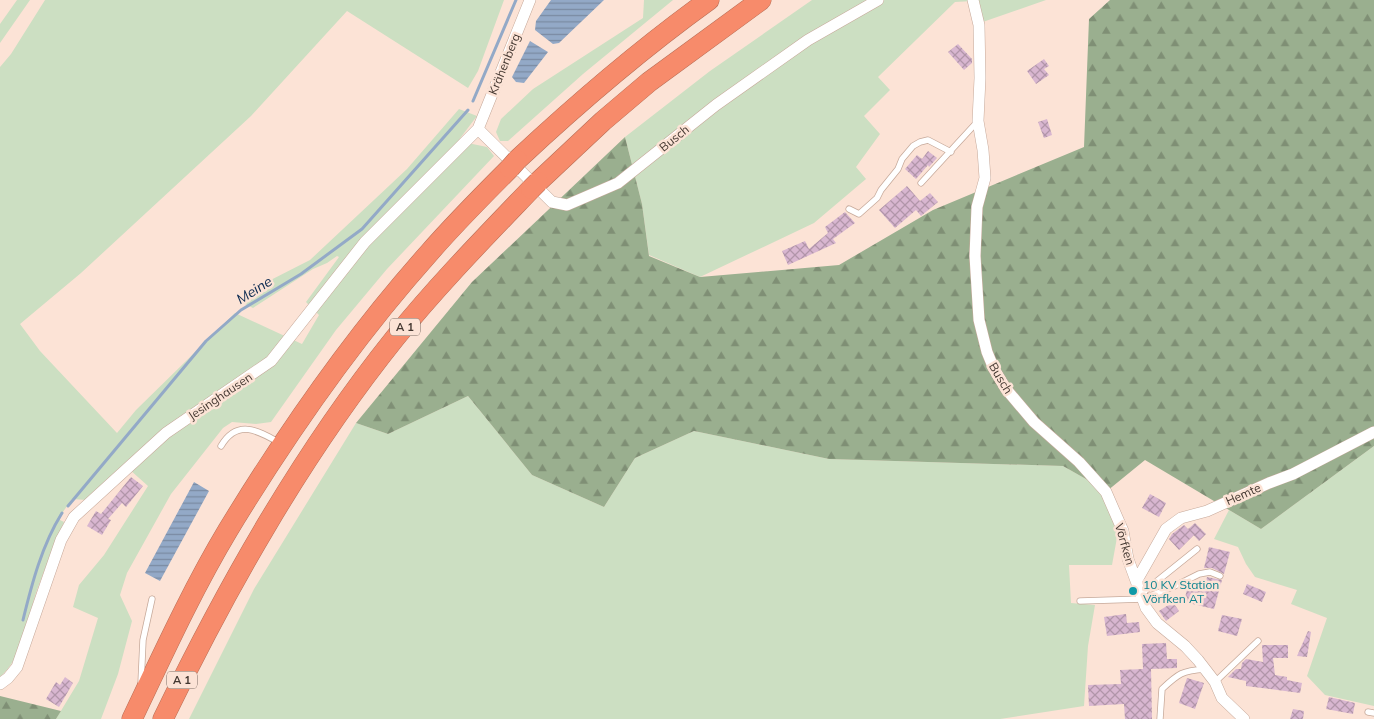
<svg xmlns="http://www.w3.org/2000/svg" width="1374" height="719" font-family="Mulish,sans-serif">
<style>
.green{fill:#ccdfc2}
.forest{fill:url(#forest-firs)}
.water{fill:url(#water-rules)}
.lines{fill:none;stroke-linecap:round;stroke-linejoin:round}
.stream{stroke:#93a9c7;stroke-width:3}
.building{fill:url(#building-cross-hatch)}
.service-casing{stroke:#c6a99a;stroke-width:7}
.minor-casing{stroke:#c6a99a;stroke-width:12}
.motorway-casing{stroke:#b86e56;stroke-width:21}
.service{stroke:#fff;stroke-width:5.5}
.minor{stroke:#fff;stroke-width:11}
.motorway{stroke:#f78b6b;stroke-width:20}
.motorway-bridge-casing{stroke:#b86e56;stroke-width:21;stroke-linecap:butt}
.motorway-bridge{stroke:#f78b6b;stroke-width:20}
.culture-dot{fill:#0f9aa8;stroke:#fce3d6;stroke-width:2}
.labels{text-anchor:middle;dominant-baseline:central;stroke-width:5;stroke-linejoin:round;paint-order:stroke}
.shield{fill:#fce3d6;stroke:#7a6b62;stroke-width:1}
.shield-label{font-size:11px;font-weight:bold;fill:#433730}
.street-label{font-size:12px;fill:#433730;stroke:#fce3d6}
.culture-label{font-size:12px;fill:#0d838f;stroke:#fce3d6;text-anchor:start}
.water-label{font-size:14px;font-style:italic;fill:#0a2950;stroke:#fce3d6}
</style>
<defs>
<pattern id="forest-firs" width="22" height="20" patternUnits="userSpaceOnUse" patternTransform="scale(1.25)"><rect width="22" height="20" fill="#9aaf8f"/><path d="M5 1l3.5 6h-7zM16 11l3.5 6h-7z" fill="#7f8f75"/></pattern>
<pattern id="water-rules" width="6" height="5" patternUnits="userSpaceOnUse" patternTransform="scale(1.25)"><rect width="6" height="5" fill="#93a9c7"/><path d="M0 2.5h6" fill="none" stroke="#7a8aa2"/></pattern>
<pattern id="building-cross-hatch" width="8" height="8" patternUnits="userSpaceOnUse" patternTransform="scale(1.25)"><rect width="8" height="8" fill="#d8b6d0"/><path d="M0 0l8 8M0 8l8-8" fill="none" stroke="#b195a9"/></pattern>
</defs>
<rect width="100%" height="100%" fill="#fce3d6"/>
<path class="green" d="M17,0h13l-30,43v-19z
M45,0h459l-26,71 -10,17 -121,-77 -96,105 -170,157 -61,51 20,27 77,82 19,-23 99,-97 67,31 17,-29 -13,-13 33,-45 -2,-1 -10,7 -14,6 -60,39 -12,-6 6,-10 63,-32 97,-91 52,-60 18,7 -19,25 29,6 7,9 -107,113 -51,61 -65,92 -15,2 -24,-2 -9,6 -52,66 -44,79 -7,22 12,26 -14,53 -17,45h-45l23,-38 19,-63 -25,-11 6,-22 25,-30 44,-69 -19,-17 -42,31 -15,-1 -14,20 6,3c-9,23 -19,45 -27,68 -10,29 -13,66 -37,87v-610l11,-13z
M644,0h29l-90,74 -75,67h-8l-4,-9 5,-13 32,-30 110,-71z
M812,0h234l-69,24 -4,-23 -18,1 -77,75 12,13 -26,26 16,18 -24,33 10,12 -52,44 -114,54 -51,-22 -7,-51 -17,-67 85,-66z
M468,396l64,79 72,32 31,-49 59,-27 135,28 234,7 44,25 11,41 -6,33h-43l2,38 24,2 -7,41 -4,60 -84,13h-811l65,-130 102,-166 32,11z
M1374,446v260l-49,-11 -18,-19 20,-58 -36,-14 6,-14 -42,-13 -9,-13 -8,-17 -24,-8 15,-29 32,19z"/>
<path class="forest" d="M1110,0h264v446l-113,83 -116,-69 -38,31 -44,-25 -234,-7 -135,-28 -59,27 -31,49 -72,-32 -64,-79 -80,38 -32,-11 116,-141 153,-145 17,67 7,52 51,21 139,-12 94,-55 151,-63 5,-128z
M0,696l61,15 -5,8h-56z"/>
<path class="water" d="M551,0h53l-45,43 -6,1 -18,-14 1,-9z
M530,41l18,11 -24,31 -8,-1 -4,-5z
M194,482l15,9 -49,90 -15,-8z"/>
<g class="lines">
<path class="stream" d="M473,101l43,-101
M68,506l138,-165 35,-31 60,-36 61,-45 106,-119
M23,620c9,-37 19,-75 39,-107"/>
</g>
<path class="building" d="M958,44l14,15v4l-8,7 -16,-18z
M1044,59l5,7 -5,3 5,6 -13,9 -9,-13z
M1047,119l5,16 -8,3 -6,-16z
M928,151l9,7 -8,9 -1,-2 -12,14 -11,-10 12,-14 5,4z
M907,186l13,15 10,-8 8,9 -17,14 -5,-6 -21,18 -16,-18z
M845,212l10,11 -22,16 3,4 -48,22 -6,-14 23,-10 4,8 19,-16 -3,-6z
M131,477l12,9 -17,21 -4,-4 -14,16 3,1 -9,15 -15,-9 9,-15 5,3z
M1150,494l16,9 -7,14 -17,-9z
M1195,523l11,11 -7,7 -11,-12z
M1184,525l10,10 -15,15 -10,-11 3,-5z
M1209,547l21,5 -6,22 -12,-6h-8z
M1207,577l15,3 -8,29 -30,-7 4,-17 3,-2 13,4z
M1247,584l19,8 -4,10 -19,-8z
M1173,602l6,9 -13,10 -7,-10z
M1126,614l1,9 12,-1 1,10 -33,4 -3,-19z
M1222,615l20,4 -5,17 -19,-5z
M1308,631l3,1 -4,25 -10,-1z
M1166,643l1,16h10v9l-26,1 1,50h-27l-1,-15 -35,2 -1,-21 33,-1 -1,-14 23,-1 -1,-25z
M1262,645h26v13h-15l2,17 12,2v3l15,3 -2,10 -54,-7v-5l-18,-4 8,-8h5l1,-6 4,-4 17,3z
M65,677l8,6 -14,24 -13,-8 10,-17 4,3z
M1187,678l17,5 -9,26 -16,-6z
M1329,697l26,6 -2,11 -27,-5z
M1293,709l11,2 -1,8h-13z"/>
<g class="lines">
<defs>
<path id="service" d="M921,183l57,-62
M849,209l10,5 18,-16 4,-8 17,-21 4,-10 11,-13 7,-4 8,-2 23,12
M221,446c16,-27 36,-16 57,-4
M1141,594l56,-45
M1080,601l63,-2 34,-14 22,-11 11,-2 10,4
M1215,682l43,-41
M141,683l2,-43 9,-41
M1368,712l6,1
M1160,719l2,-30c17,-16 20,-18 43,-20"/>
<path id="minor" d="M973,0l6,25 1,53 -2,43 5,29 2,28 -8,29 -2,49 4,64 8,32 7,17 12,20 28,33 45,40 27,30 17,39 5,28 18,49 11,15 28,23 13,14 17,22 7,16 22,21
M478,129l74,73 15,3 51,-22 98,-78 92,-65 70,-40
M1137,580l29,-51 15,-11 26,-7 62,-28 24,-9 81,-42
M0,684l8,-6 9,-11 44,-127 13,-23 92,-84 105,-72 94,-119 113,-113 52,-129"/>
<path id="motorway" d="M517,160c61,-57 124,-111 192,-160
M538,182l65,-61 46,-39 112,-82
M132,719c30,-63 60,-129 96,-189 59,-97 125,-192 201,-277 26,-30 53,-57 81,-85
M163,719c65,-134 139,-265 232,-381 42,-52 89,-100 136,-149"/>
</defs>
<use href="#service" class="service-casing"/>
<use href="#minor" class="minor-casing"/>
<use href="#motorway" class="motorway-casing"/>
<use href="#service" class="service"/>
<use href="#minor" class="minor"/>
<use href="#motorway" class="motorway"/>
<defs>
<path id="motorway-bridge" d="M510,168l7,-8
M531,189l7,-7"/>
</defs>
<use href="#motorway-bridge" class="motorway-bridge-casing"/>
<use href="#motorway-bridge" class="motorway-bridge"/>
</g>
<circle class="culture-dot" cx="1133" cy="591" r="5"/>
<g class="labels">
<g class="shield">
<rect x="390" y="318.5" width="30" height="17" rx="4"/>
<rect x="167" y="671.5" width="30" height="17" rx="4"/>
</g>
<g class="shield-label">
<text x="405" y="327">A 1</text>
<text x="182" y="680">A 1</text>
</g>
<g class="street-label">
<text transform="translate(504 64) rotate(-68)">Krähenberg</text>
<text transform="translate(674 138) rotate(-39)">Busch</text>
<text transform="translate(1001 378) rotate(59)">Busch</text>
<text transform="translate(220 396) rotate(-34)">Jesinghausen</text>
<text transform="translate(1243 494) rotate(-24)">Hemte</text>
<text transform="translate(1125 544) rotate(74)">Vörfken</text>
</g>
<g class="culture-label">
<text x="1143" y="584">10 KV Station<tspan x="1143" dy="14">Vörfken AT</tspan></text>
</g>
<g class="water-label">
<text transform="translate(254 290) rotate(-32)">Meine</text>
</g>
</g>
</svg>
